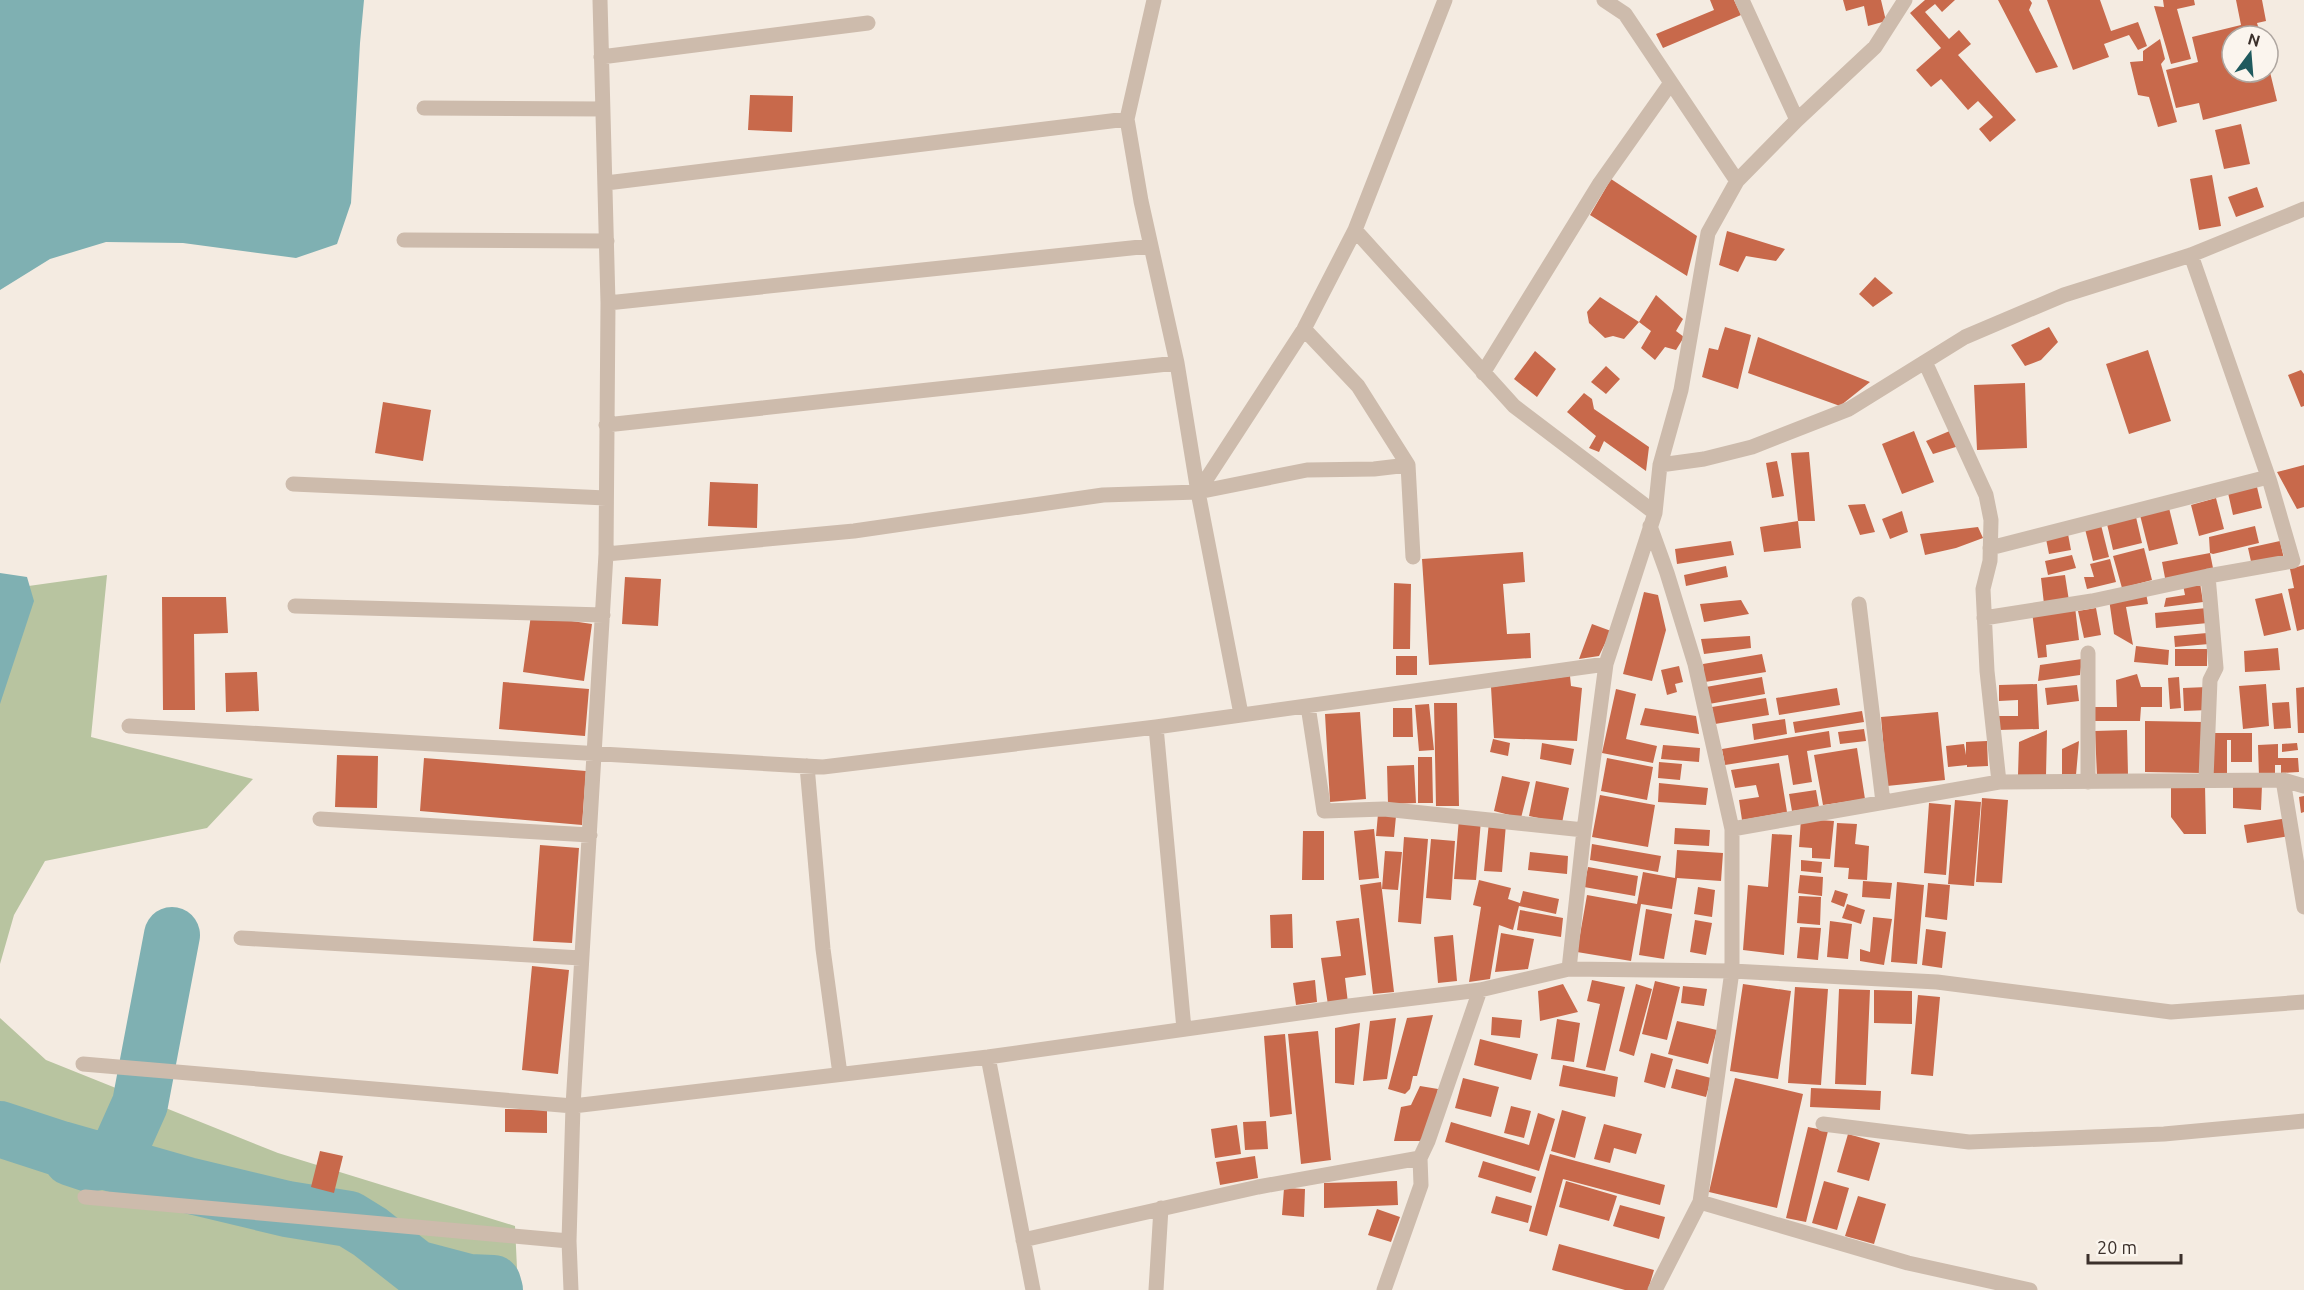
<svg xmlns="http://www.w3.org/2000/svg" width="2304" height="1290" font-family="Ubuntu,sans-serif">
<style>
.green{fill:#b8c4a0}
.water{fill:#7fb0b2}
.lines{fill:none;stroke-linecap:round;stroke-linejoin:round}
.river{stroke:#7fb0b2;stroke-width:56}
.building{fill:#c8694b}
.street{stroke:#cdbbac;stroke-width:15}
</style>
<rect width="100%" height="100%" fill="#f4ebe1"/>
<path class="green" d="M107,575l-16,162 162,42 -46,49 -162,33 -31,54 -14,49v-374z
M0,1018l46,42 232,93 237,73 3,64h-518z"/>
<path class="water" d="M0,0h364l-4,43 -9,160 -14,41 -41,14 -113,-15 -77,-1 -56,17 -50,31z
M0,573l27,4 7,24 -34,103z"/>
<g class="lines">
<path class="river" d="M0,1129l61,20 126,36 100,24 62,10 21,13 46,36 53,14 24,1 2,7
M71,1158l18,6 14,-3 16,-10 21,-47 32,-169"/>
</g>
<path class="building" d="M1710,0h24l7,15 -78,33 -7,-14 58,-24z
M1843,0h38l5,21 -18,5 -4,-20 -18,5z
M1925,0h30l-13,12 -7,-8 -10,8 24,27 10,-9 12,14 -13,11 58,65 -26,22 -11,-13 14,-12 -15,-16 -10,9 -27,-31 -10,8 -15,-17 25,-22 -31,-35z
M1998,0h32l2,3 -3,7 29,57 -22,6z
M2047,0h53l11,31 27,-9 9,24 -9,4 -9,-15 -25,9 5,13 -36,13z
M2163,0h31l1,5 -18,4 14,50 -20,5 -17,-58 10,1z
M2236,0h26l4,21 -9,2 4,13h-29v36h36l1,-4 8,33 -74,19 -4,-17 -23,5 -10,-38 32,-8 -6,-25 49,-12z
M2160,39l5,20 -4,5 16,58 -19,5 -9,-30 -11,-2 -8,-33 13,-1v-10z
M750,95l43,1 -1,36 -44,-2z
M2241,124l9,40 -26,5 -9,-39z
M2212,175l9,51 -22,4 -9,-51z
M1611,179l86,57 -10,40 -97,-61z
M2257,187l7,20 -28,10 -8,-20z
M1727,231l58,18 -9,12 -30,-5 -8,16 -19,-7z
M1875,277l18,16 -20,14 -14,-13z
M1656,295l27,24 -7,12 8,6 -8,13 -11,-3 -10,13 -14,-12 10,-17 -12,-9z
M1600,297l39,25 -15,17 -11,-3 -8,2 -16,-15 -2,-11z
M1725,327l26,8 -13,54 -36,-12 7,-29 9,2z
M2049,327l9,15 -17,18 -16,6 -14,-21z
M1758,337l112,45 -30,24 -92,-33z
M2148,350l23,71 -42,13 -23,-70z
M1535,351l21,18 -19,28 -23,-18z
M1606,366l14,13 -14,15 -15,-12z
M2301,370l3,4v32l-3,1 -13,-32z
M2025,383l2,65 -50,2 -3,-65z
M1584,393l8,6 2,10 55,38 -3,24 -42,-30 -5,11 -10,-4 7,-12 -29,-24z
M383,402l48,8 -8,51 -48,-8z
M1952,430l7,16 -26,8 -7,-13z
M1914,431l20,51 -32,12 -20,-50z
M1809,452l6,69h-17l-7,-68z
M1777,461l7,35 -12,2 -6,-35z
M2304,465v42l-7,2 -20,-37z
M710,482l48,2 -1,44 -49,-2z
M2257,487l5,21 -29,7 -5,-22z
M2216,498l8,31 -25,7 -8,-31z
M1865,504l10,28 -15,3 -12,-30z
M2169,508l9,36 -29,7 -9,-36z
M1902,511l6,21 -18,7 -8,-20z
M2136,517l6,26 -29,7 -6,-26z
M1798,521l3,27 -37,4 -4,-25z
M2101,525l8,32 -16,4 -8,-32z
M2255,526l4,17 -46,11 -3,-1 -1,-16z
M1978,527l5,11 -27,10 -31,7 -5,-21z
M2068,534l3,16 -22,4 -3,-15z
M1731,541l3,14 -57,9 -2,-15z
M2280,541l4,18 -32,7 -4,-18z
M2144,548l8,32 -30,8 -9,-32z
M1523,552l2,30 -22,2 4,50 23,-1 1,25 -102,7 -7,-106z
M2210,553l4,20 -48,10 -4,-21z
M2072,555l4,13 -28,7 -3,-14z
M2110,559l6,23 -29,7 -3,-12h10l-4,-13z
M2304,565v64l-7,2 -9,-42 6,-1 -4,-19z
M1726,566l2,11 -42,9 -2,-11z
M2065,575l4,26 -25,3 -3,-26z
M625,577l36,2 -3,47 -36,-2z
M1394,583l17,1 -1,65h-17z
M2200,583l3,19 -39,5 2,-9 19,-3 -2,-10z
M1644,592l14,3 8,35 -14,51 -29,-7z
M2146,593l2,11 -22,3 7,38 -19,-11 -5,-35z
M2282,593l9,37 -27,6 -9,-37z
M162,597h64l2,36 -34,1 1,76h-32z
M1741,600l8,14 -45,8 -4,-18z
M2075,607l4,33 -33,5 1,12 -9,1 -6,-46z
M2096,608l5,27 -17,3 -6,-27z
M2207,608l1,15 -52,5 -1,-15z
M531,615l61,9 -8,57 -61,-9z
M1592,624l19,7 -12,25 -20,3z
M2207,633l2,11 -34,3 -1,-11z
M1750,636l1,12 -47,6 -3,-15z
M2136,646l33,4 -1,15 -34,-3z
M2278,648l2,22 -35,2 -1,-21z
M2175,649h32v17h-32z
M1762,654l4,18 -61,10 -2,-18z
M1396,656h21v19h-21z
M2082,659l-2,16 -42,6 2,-16z
M1679,666l4,16 -8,2 2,8 -10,3 -6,-25z
M257,672l2,39 -33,1 -1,-39z
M2137,674l4,13h21v20h-21l-1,14h-45v-14h22l-1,-27z
M1570,676l1,10 11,2 -5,53 -83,-3 -3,-51z
M1762,677l3,17 -56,10 -3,-17z
M2179,677l2,31 -11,1 -2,-31z
M503,682l86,7 -4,47 -86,-7z
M2037,684l2,45 -41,1 -1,-14h21v-16l-19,1v-16z
M2266,684l3,42 -26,3 -4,-43z
M2077,685l2,16 -32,4 -2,-17z
M2207,687l1,23 -24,1 -1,-23z
M2304,687v46h-6l-2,-45z
M1837,688l3,17 -61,10 -3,-17z
M1616,689l20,5 -10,45 31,7 -4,17 -51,-10z
M1766,698l3,17 -54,9 -3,-17z
M2289,702l2,26 -17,1 -2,-26z
M1434,703h23l2,103h-23z
M1429,704l5,46 -15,1 -4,-46z
M1393,708h19l1,29h-20z
M1645,708l51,8 3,18 -59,-9z
M1862,711l2,11 -69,11 -2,-11z
M1360,712l6,87 -36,3 -5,-88z
M1938,712l7,68 -58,6 -6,-69z
M1785,719l2,15 -33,6 -2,-16z
M2145,721l58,1 -1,51 -57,-1z
M1864,729l2,12 -26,3 -2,-12z
M2047,730l-1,46 -28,-1 1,-33z
M2127,730l1,45 -31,1 -2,-45z
M1829,731l2,16 -24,4 5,31 -19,3 -5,-30 -63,10 -3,-16z
M2212,733h40v29h-21v-22h-4v35h-15z
M1493,739l17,4 -2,13 -18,-4z
M1987,741l1,25 -21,1v-2l-19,2 -2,-21 18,-2 2,11v-13z
M2079,741l-3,34 -14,2v-28z
M1542,743l32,6 -3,16 -31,-6z
M2297,743l1,7 -16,2v-8z
M2278,744v14h20l1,14 -18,1v-8h-6v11l-16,1 -1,-32z
M1663,745l37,3 -1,14 -38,-3z
M1857,748l8,51 -42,6 -9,-50z
M337,755l41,1 -1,52 -42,-1z
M1418,757h14l1,46h-15z
M424,758l162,13 -4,54 -162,-14z
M1607,758l46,9 -6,33 -46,-9z
M1659,762l23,2 -2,16 -22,-2z
M1779,763l8,49 -45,8 -3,-20 20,-3 -3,-12 -21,3 -4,-18z
M1414,765l2,38 -28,1 -1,-38z
M1502,776l28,6 -9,36 -27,-7z
M1536,781l33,7 -7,35 -33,-7z
M1659,783l49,5 -2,17 -48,-3z
M2233,784l29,1 -1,25 -28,-2z
M2205,785l1,49h-22l-13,-17v-31z
M1816,790l3,17 -27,4 -3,-17z
M1600,795l55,10 -7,42 -56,-10z
M2304,796v16l-3,1 -2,-16z
M1982,798l26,2 -6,83 -26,-1z
M1955,800l26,2 -7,84 -26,-2z
M1929,803l22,2 -5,70 -22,-2z
M1378,814l18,2 -2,21 -18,-1z
M1459,818l22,2 -5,60 -22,-1z
M2288,818l2,18 -43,7 -3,-18z
M1801,819l33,2 -4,38 -18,-1v-10l-13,-1z
M1489,822l17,2 -4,48 -18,-1z
M1837,823l20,1 -2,20 14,2 -2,34 -19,-1 1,-11 -15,-1z
M1675,828l35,2 -1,16 -35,-2z
M1374,829l5,49 -20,2 -5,-49z
M1303,831h21v49h-22z
M1772,834l20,1 -8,120 -41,-5 5,-65 20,2z
M1404,837l24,2 -7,85 -23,-2z
M1431,839l24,2 -4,59 -25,-2z
M1592,844l69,12 -3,16 -68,-12z
M540,845l39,3 -7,95 -39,-2z
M1677,850l46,3 -2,28 -44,-3 -5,31 -31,-5 -10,57 -54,-9 10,-57 50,9 6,-32 32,6z
M1385,851l17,1 -4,38 -16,-1z
M1530,852l38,4 -1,18 -39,-4z
M1801,860l21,2 -1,11 -20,-2z
M1588,867l50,9 -3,20 -51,-9z
M1800,875l23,2 -1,19 -24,-3z
M1479,880l32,8 -3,11 12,4 3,-12 36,8 -3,15 -37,-8 -6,24 -14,-5 -9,54 -21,3 12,-75 -8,-2z
M1863,881l29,2 -2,16 -28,-2z
M1381,882l13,110 -21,2 -13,-109z
M1897,882l27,3 -7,79 -26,-2z
M1928,883l22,2 -3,35 -22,-3z
M1698,887l17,3 -3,27 -18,-3z
M1835,890l13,4 -4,13 -13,-5z
M1799,896l22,1 -1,28 -23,-2z
M1847,904l18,6 -4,14 -19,-6z
M1646,909l26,5 -8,45 -25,-4z
M1520,910l43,8 -2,19 -44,-7z
M1292,914l1,34h-22l-1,-33z
M1873,917l19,2 -8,46 -24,-4v-12l10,3z
M1359,918l7,57 -21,3 3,25 -20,2 -7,-47 20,-2 -5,-35z
M1695,920l17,3 -6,32 -16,-3z
M1830,921l22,3 -4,35 -21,-2z
M1800,927l21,1 -3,32 -21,-2z
M1926,929l20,3 -4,36 -20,-3z
M1501,933l33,6 -6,30 -33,3z
M1453,935l4,46 -19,2 -4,-46z
M532,966l37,4 -11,104 -36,-4z
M1315,980l2,22 -21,3 -3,-22z
M1592,980l33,7 -20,84 -19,-4 14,-63 -13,-3z
M1655,981l25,6 -13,53 -25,-6z
M1563,984l15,28 -38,9 -2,-30z
M1636,984l16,5 -18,67 -15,-5z
M1743,984l48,7 -13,88 -48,-8z
M1683,986l24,3 -3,17 -23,-3z
M1795,987l33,2 -7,96 -33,-2z
M1839,989l31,1 -4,95 -31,-1z
M1874,990l38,1v33l-38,-1z
M1918,995l22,2 -7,79 -22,-2z
M1433,1015l-16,61h-4l-3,13 -5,5 -17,-5 19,-71z
M1492,1017l30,3 -2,18 -29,-3z
M1396,1018l-9,61 -24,2 7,-60z
M1557,1019l23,4 -6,39 -23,-3z
M1677,1021l40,9 -9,34 -40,-10z
M1360,1023l-6,62 -19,-2v-55z
M1318,1031l13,129 -30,4 -13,-130z
M1285,1034l7,80 -22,3 -6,-81z
M1480,1039l58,15 -7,26 -57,-15z
M1651,1053l22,6 -8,29 -21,-6z
M1563,1065l55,12 -3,20 -56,-11z
M1676,1069l35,9 -5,19 -35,-9z
M1463,1078l36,9 -8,30 -36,-9z
M1735,1078l68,16 -26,114 -68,-16z
M1420,1086l18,3 -12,52h-32l7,-34 10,-2z
M1811,1088l70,3 -1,19 -70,-3z
M1511,1106l20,5 -7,27 -20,-5z
M505,1109l42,1v23l-42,-1z
M1562,1110l24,7 -11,41 -24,-7z
M1538,1113l17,6 -16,52 -94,-29 6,-20 78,23z
M1266,1121l2,28 -23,1 -2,-28z
M1604,1124l38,10 -6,20 -22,-6 -4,15 -16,-4z
M1237,1125l4,29 -26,4 -4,-29z
M1808,1127l20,4 -22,91 -20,-4z
M1848,1134l32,9 -11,38 -32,-9z
M320,1151l23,5 -9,37 -23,-6z
M1550,1154l115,31 -5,20 -97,-26 -16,57 -18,-5z
M1255,1156l3,22 -38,7 -4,-23z
M1483,1161l53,16 -5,16 -53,-16z
M1397,1181l1,24 -74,3v-25z
M1566,1181l51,15 -8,25 -50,-14z
M1824,1181l25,7 -12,42 -25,-7z
M1284,1188l21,1 -1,28 -22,-2z
M1496,1196l36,10 -4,17 -37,-10z
M1858,1196l28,8 -12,40 -29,-8z
M1620,1205l45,12 -6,22 -46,-13z
M1377,1209l23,8 -9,25 -23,-7z
M1559,1244l95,26 -6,20h-23l-73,-20z"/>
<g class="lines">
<path class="street" d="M1154,0l-27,119 14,82 36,162 21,129 43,222
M1604,0l21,14 112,167
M1742,0l55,120
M601,57l267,-34
M424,108l179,1
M606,183l521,-64
M1355,230l159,176 141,107
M404,240l203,1
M2191,255l79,227 23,79 -85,15
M608,303l542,-57
M1304,329l54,57 50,79 5,92
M1925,362l61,133 5,25 -1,41 -7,28 4,82 12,111
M1483,373l117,-190 70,-99
M606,425l571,-62
M1660,465l44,-6 48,-12 97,-38 116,-72 99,-42 127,-40 113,-46
M293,484l313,14
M1198,492l106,-163 51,-99 90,-230
M1650,526l17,47 28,91 37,165v142l-32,231 -45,88
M1990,548l278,-71
M606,554l248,-23 249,-36 95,-3 109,-22 67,-1 34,-4
M1859,604l24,198
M295,606l308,9
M1984,618l108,-17 116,-25 8,92 -6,12 -4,99
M1308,706l16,105 60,-2 200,21
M129,726l694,41 333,-40 450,-63
M1156,727l28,302
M807,766l16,183 17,125
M2283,780l21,127
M2088,782v-129
M320,819l270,16
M1732,829l267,-47 284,-2 21,6
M241,938l340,20
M1569,969l15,-139 22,-166 49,-151 5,-48 21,-75 27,-157 29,-52 60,-61 78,-73 30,-47
M988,1057l45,233
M83,1064l490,42 415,-49 361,-51 131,-16 89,-21 163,2 205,11 234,30 133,-10
M1823,1124l146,18 195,-8 140,-13
M85,1197l484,44
M1700,1202l208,61 122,27
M1023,1240l235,-53 162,-29 8,-17 52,-151
M571,1290l-2,-49 4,-135 33,-552 2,-251 -8,-303
M1156,1290l5,-82
M1384,1290l37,-105 -1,-27"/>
</g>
<g transform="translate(2250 54) rotate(16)"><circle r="28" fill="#fbf5ee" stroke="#aea6a0" stroke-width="1.5"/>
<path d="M0-4.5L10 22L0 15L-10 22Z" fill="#1f5a5e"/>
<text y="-9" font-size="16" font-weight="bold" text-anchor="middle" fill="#3b302b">N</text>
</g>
<path d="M2088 1254v9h93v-9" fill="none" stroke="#3b302b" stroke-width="3"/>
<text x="2097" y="1254" font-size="18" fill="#3b302b" stroke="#fbf5ee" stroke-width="4.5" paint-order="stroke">20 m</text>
</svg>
